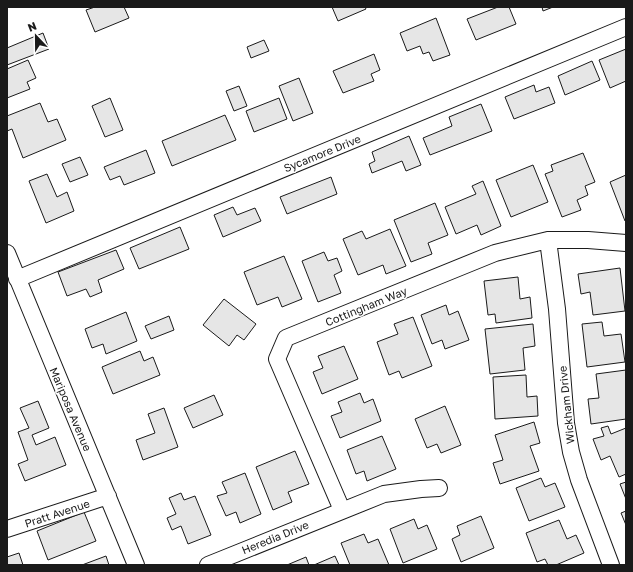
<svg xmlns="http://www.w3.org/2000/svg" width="633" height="572" font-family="'Golos Text',sans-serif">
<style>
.building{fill:#e6e6e6;stroke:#1a1a1a}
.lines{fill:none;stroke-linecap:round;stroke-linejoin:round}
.minor-casing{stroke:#1a1a1a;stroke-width:18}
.minor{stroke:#fff;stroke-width:16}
.labels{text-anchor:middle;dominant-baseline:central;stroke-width:3;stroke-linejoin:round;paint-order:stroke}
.street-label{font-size:11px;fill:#1a1a1a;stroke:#fff}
</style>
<rect width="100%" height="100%" fill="#fff"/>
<path class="building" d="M95,7h29l5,11 -34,14 -9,-22z
M332,7h33l1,2 -28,12z
M498,7h11l7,17 -40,16 -9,-21z
M542,7h11l-10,4z
M436,18l14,37 -17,6 -4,-9 -6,2 -3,-8 -13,5 -7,-18z
M43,33l6,16 -42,16v-17z
M264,40l5,11 -18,7 -4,-11z
M626,49v32l-16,7 -11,-28z
M374,54l6,16 -9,4 3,7 -31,12 -10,-22z
M28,60l8,18 -9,4 3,7 -23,9v-29z
M592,61l8,19 -35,15 -7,-19z
M299,78l14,35 -20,8 -14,-35z
M534,85l2,7 13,-5 6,16 -41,16 -9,-22z
M239,86l8,20 -13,5 -8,-20z
M110,98l13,32 -18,7 -13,-31z
M279,98l8,21 -33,13 -8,-21z
M40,103l8,19 9,-3 9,21 -43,18 -11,-29 -5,2v-15z
M481,104l11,27 -62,24 -7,-17 29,-12 -3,-9z
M225,115l11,25 -64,26 -10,-25z
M409,136l12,29 -15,6 -4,-10 -30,12 -3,-9 6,-3 -3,-9z
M146,150l9,23 -31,12 -4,-9 -10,4 -6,-13z
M583,153l12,29 -10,4 3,9 -11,5 4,10 -19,7 -17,-43 8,-3 -2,-6z
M80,157l8,18 -18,7 -8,-18z
M533,165l15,37 -37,15 -15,-37z
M47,174l10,23 10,-5 7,19 -28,12 -17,-42z
M626,175v46h-1l-15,-39z
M331,177l6,17 -50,20 -7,-17z
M483,181l18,45 -20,9 -4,-10 -21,9 -11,-27 31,-13 -4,-8z
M435,203l13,32 -20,8 4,11 -21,8 -17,-42z
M233,207l4,8 18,-7 6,13 -38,16 -9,-22z
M180,227l9,22 -50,20 -9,-21z
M390,229l16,37 -20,8 -3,-9 -25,10 -15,-36 19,-8 4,8z
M116,250l8,19 -26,11 4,12 -12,5 -4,-8 -19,7 -9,-24z
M324,252l4,9 9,-3 5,13 -8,4 7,18 -23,9 -16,-41z
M284,256l18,43 -20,8 -4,-10 -21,8 -13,-33z
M620,268l5,43 -32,4 -3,-23 -9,2 -3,-20z
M518,277l2,22 10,-2 2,21 -36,5 -1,-9 -7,1 -4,-34z
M224,299l32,25 -12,16 -7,-5 -8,11 -26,-21z
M446,305l3,10 9,-4 11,29 -24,9 -3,-9 -10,4 -11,-29z
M126,312l11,29 -31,13 -3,-10 -11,4 -7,-19z
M169,316l5,14 -23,9 -6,-13z
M413,317l19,49 -30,12 -3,-7 -10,4 -12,-33 21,-8 -4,-10z
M602,322l2,14 17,-2 4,28 -38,5 -5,-43z
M533,324l2,22 -12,2 2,22 -35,4 -5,-45z
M344,346l14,33 -36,15 -9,-22 10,-4 -5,-12z
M140,351l4,10 9,-4 7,18 -47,19 -11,-27z
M626,370v49l-35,5 -3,-25 11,-1 -3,-24z
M526,375l1,22 10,-1 1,20 -43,3 -2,-42z
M360,393l4,10 9,-4 8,22 -41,17 -9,-22 11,-4 -4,-10z
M214,395l9,20 -30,13 -9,-20z
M38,401l11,27 -17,7 4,10 19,-8 11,28 -41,16 -7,-17 10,-4 -10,-28 11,-4 -9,-20z
M445,406l16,39 -20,8 -4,-9 -10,4 -12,-29z
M164,408l14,39 -35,13 -7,-20 19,-7 -7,-19z
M534,422l6,21 -10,3 9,25 -39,13 -7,-21 10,-3 -8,-25z
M608,426l3,8 15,-6v46l-7,3 -9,-21 -9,4 -8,-21 11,-3 -3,-8z
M382,436l14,33 -29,12 -3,-10 -8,3 -9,-24z
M295,451l14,33 -21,8 4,10 -19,8 -17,-43z
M245,473l16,41 -21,9 -4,-11 -10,4 -9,-20 10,-3 -5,-11z
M541,478l4,9 10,-4 10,24 -36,14 -13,-33z
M626,482v17l-6,-15z
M181,493l3,7 11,-4 16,39 -23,9 -7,-18 -9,4 -5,-12 9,-4 -7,-16z
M626,511v14l-5,-12z
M84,512l12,29 -48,19 -11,-29z
M481,516l13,32 -33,14 -9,-23 8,-4 -3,-9z
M414,519l4,10 9,-4 10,24 -34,14 -13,-34z
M559,520l8,19 9,-4 8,18 -28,12h-8l-3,-6 -8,3 -11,-29z
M364,534l4,9 10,-4 11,26h-39l-9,-22z
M19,553l4,12h-16v-8z
M106,556l3,9h-27z
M335,556l4,9h-25z
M306,557l3,8h-22z"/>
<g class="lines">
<defs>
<path id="minor" d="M548,240l9,69 9,114 5,29 8,28 32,85
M7,253l129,312
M17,279l609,-252
M342,510l-65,-151 9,-21 209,-85 53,-13h40l38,3
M7,529l101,-33
M208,565l176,-71 37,-5 18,-1"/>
</defs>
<use href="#minor" class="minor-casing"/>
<use href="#minor" class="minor"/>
</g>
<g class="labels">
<g class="street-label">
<text transform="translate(322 153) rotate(-22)">Sycamore Drive</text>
<text transform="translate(366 306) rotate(-22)">Cottingham Way</text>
<text transform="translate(566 405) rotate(-96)">Wickham Drive</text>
<text transform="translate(71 409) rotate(67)">Mariposa Avenue</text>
<text transform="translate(57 513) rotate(-18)">Pratt Avenue</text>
<text transform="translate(275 537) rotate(-22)">Heredia Drive</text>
</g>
</g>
<rect width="633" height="572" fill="none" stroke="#1a1a1a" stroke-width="16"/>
<g transform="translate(36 36) rotate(338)" stroke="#ffffff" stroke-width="3" paint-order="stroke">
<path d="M0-3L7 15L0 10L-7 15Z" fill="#1a1a1a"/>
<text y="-6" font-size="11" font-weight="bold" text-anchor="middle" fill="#1a1a1a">N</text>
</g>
</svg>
